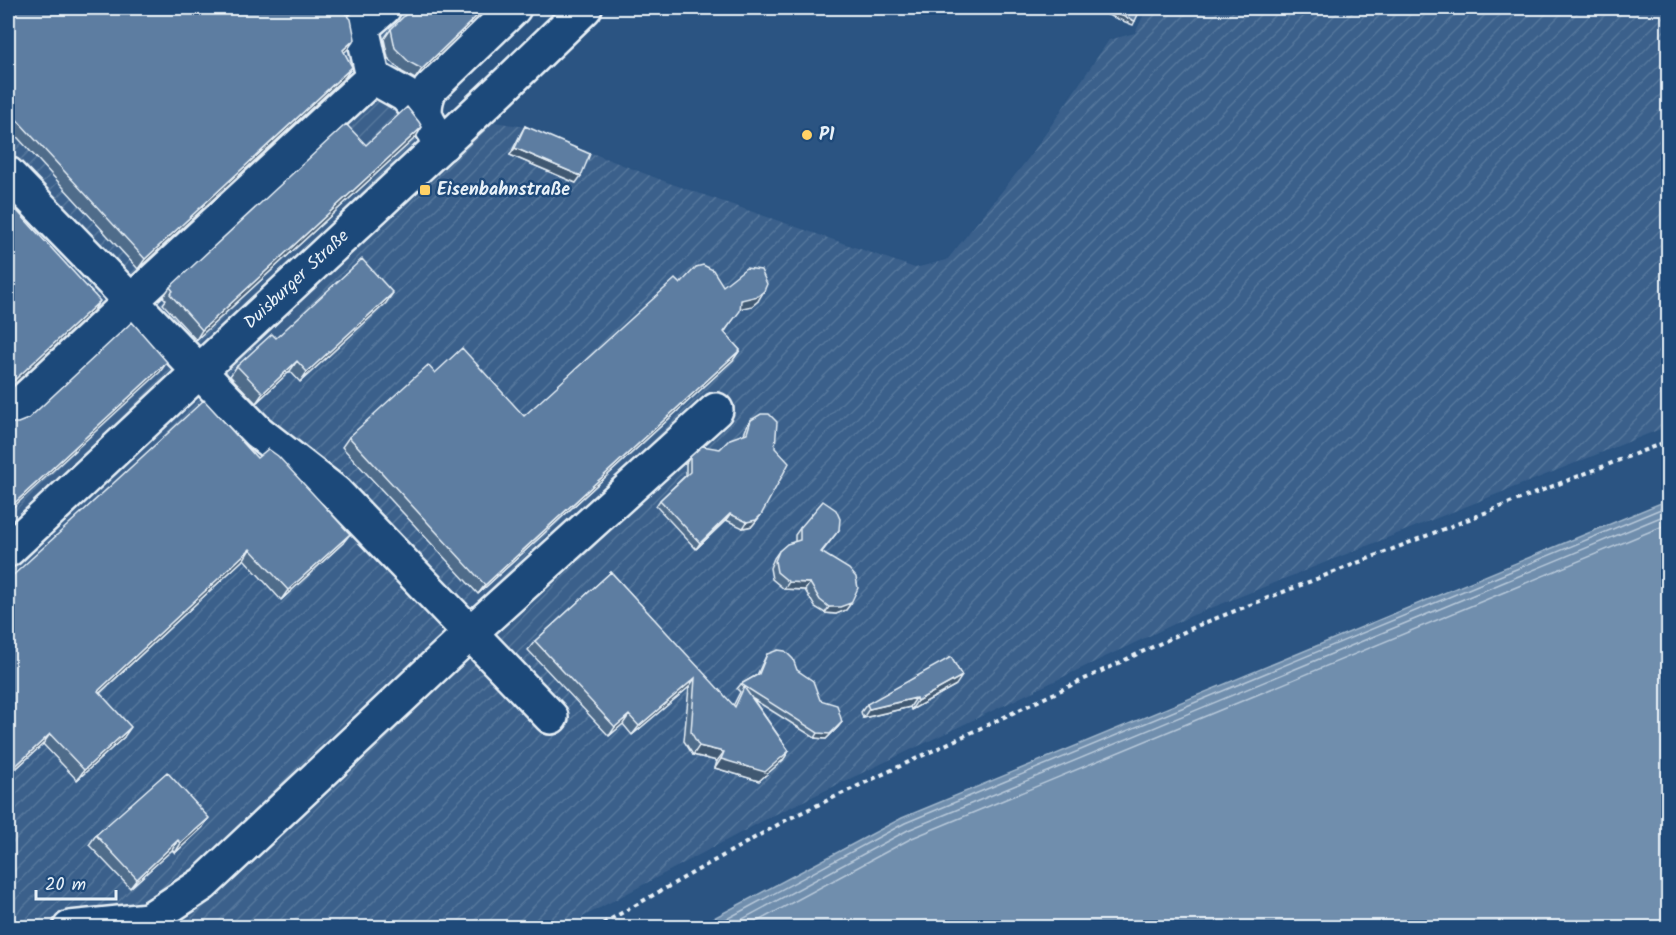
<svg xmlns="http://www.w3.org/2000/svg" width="1676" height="935" font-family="Kalam,sans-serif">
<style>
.industrial{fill:url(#industrial-furrows)}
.water{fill:#708ead;stroke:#a0b6cb;stroke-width:1.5}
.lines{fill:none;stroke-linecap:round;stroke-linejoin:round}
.shore{stroke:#b8c9da;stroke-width:1.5}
.minor-casing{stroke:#e8f1f8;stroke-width:38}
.major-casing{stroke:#e8f1f8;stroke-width:38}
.path{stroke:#e8f1f8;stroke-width:4;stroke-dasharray:4.5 4.5;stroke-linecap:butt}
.minor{stroke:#1f4a7a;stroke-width:33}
.major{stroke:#1f4a7a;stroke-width:33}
.wall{fill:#506c8a;stroke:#e8f1f8;stroke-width:1.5}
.shaded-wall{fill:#415871;stroke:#e8f1f8;stroke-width:1.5}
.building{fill:#5d7da1;stroke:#e8f1f8;stroke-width:1.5}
.poi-dot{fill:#ffd166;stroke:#1f4a7a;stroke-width:2}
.labels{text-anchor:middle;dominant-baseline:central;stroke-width:5;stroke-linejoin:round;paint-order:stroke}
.poi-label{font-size:18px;font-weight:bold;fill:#e8f1f8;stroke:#1f4a7a;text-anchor:start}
.street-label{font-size:18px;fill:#e8f1f8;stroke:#1f4a7a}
</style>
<defs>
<pattern id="industrial-furrows" width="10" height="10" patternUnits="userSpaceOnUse" patternTransform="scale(1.5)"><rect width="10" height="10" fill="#3a608b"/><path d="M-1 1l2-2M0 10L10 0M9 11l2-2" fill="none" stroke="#56779c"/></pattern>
</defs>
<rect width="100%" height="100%" fill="#2b5482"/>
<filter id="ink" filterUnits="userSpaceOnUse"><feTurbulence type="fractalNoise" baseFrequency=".0167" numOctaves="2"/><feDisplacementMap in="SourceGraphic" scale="12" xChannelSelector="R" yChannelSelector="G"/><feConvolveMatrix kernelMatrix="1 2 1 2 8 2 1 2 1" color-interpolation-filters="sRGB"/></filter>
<g filter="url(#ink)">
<path class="industrial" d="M8,8h533l-107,104 91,15 144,56 246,85 32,-8 84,-105 78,-115 26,-7 12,-25h521v418l-477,190 -417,199 -210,112h-556z"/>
<path class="water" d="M1668,500v427h-971l205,-109z"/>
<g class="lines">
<path class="shore" d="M710,928l195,-105 763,-317
M726,928l182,-98 760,-316
M745,928l167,-90 756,-314"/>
<defs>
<path id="minor" d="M373,77l32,18 21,24
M443,144c-15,-22 -24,-28 -13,-55l84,-81
M8,174l250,258 77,60 216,225
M8,415l365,-338 -11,-50 22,-19
M70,928l78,-8 55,-36 267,-251 246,-223"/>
<path id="major" d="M8,550l492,-460 85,-82"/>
</defs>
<use href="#minor" class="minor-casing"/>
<use href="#major" class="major-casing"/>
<path class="path" d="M595,928l193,-109 411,-194 469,-184"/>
<use href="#minor" class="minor"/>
<use href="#major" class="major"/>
</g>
<path class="wall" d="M8,8l338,6 2,35 -4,3 8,15 -7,10 -207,192 -130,-142z
M488,8l-73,71 -13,-7 -14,-14 -4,-19 7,-10z
M525,126l51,57 -66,-28 11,-22z
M416,137l-220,203 -33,-36 3,-4 -3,-3 7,-10 196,-142z
M680,284l43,2 35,15 -6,5 -12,2 -16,25 16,17 -7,10 -255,234 -136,-147 7,-10 86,-64 89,43z
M386,303l-86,79 -10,-11 -34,32 -26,-27 7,-10 39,-28z
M751,420l10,95 -9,11 -9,2 -17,-8 -30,29 -40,-43 4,-6 26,-25v-12l4,-6 30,-8 24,-15 3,-8z
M257,458l86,85 -62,57 -37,-41 -144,134 24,44 -47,43 -34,-36 -35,32v-196z
M800,528l39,2 -17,22 29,51 -5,7 -10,4 -11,-1 -10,-6 -10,-17 -21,-1 -12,-10 -2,-11 4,-10 5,-7 16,-9v-7z
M611,572l122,134 7,-14 -3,-3 4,-5 16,-9 7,-15 3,-6 30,16 23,30 22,22 -4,5 -12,12 -11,-1 -62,-39 36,52 -6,9 -24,21 -44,-13 2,-7 -24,-6 -9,-14 5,-54 -57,48 -9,-11 -14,12 -81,-86 7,-9z
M956,685l-45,25 -1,-3 -47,11 -2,-6 6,-8z
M202,828l-27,25 -3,-3 -42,38 -41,-43 7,-10z"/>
<path class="shaded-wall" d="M485,8h3l-73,71 7,-10z
M1105,9l30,12 -2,4 -30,-12z
M355,39l-7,10 -12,11 7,-10z
M352,67l-7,10 -207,192 7,-10z
M422,127l-6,10 -220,203 6,-10z
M515,148l66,28 -5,7 -66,-28z
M764,291l-6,10 -6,5 -18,4 7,-10z
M393,293l-7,10 -86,79 7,-10z
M100,301l-7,10 -85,79v-4z
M740,350l-7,10 -255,234 7,-9z
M297,361l-7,10 -34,32 7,-10z
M167,362l-7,10 -152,140v-3z
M730,514l-4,6 -30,29 4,-6z
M761,515l-9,11 -9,2 4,-6z
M350,534l-7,9 -62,57 7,-10z
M250,549l-6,10 -153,142 7,-10z
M789,582l21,1 -5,7 -21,-1z
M851,603l-5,7 -10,4 -11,-1 4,-6z
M962,676l-6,9 -45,25 6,-9z
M695,678l-6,9 -57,48 7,-9z
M916,698l-6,9 -47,11 6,-9z
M629,715l-6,9 -14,12 6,-9z
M842,722l-4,5 -12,12 -11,-1 3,-5z
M131,727l-7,10 -47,43 7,-10z
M50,734l-7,10 -35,32v-3z
M699,746l25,6 -7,9 -24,-6z
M789,751l-6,9 -24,21 -44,-13 6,-9z
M209,818l-7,10 -27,25 6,-10z
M178,840l-6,10 -42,38 7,-9z"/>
<path class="building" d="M8,8h341l1,1 -5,4 6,6 4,20 -12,11 9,17 -207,192 -137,-149z
M412,8h73l-63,61 -13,-7 -14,-14 -4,-19z
M1106,8h35l-6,13 -30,-12z
M407,107l12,15 3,5 -220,203 -32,-36 3,-3 -3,-4 176,-163 20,21z
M525,126l65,28 -9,22 -66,-28z
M8,201l92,100 -92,85z
M362,259l31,34 -86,79 -10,-11 -34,32 -26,-27 35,-32 4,4z
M703,265l10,5 10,16 23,-18 15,2 6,14 -3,7 -6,5 -17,4 -1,11 -16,21 16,18 -255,235 -136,-148 79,-72 7,8 27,-25 62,68 151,-137 5,5 16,-17z
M132,322l35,40 -159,147v-87l2,1h8l10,-4z
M204,400l53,58 11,-9 10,7 72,78 -62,56 -38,-41 -152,142 33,36 -47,43 -34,-36 -42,39v-193z
M761,414h8l8,8 -2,26 14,15 -28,52 -5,5 -9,2 -17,-8 -30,29 -40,-43 30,-28v-15l12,-11 18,3 10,-10 17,-6 4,-13z
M823,501l13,9 4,9 -1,11 -18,22 28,17 7,8 2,11 -7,15 -11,4h-11l-9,-7 -10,-17 -21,-1 -12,-10 -2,-11 4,-10 8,-7 13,-4v-12z
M611,572l124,135 9,-20 45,64 -24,21 -44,-13 3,-7 -25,-6 -8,-14 4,-54 -56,48 -10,-11 -14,12 -80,-86z
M778,650l7,1 8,8 4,11 16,11 7,19 17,5 5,17 -12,12 -12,-1 -77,-49 18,-10 8,-20z
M951,657l11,19 -45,25 -1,-3 -47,11 -2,-5z
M167,772l42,46 -28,25 -3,-3 -41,39 -41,-44z"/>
</g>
<g class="poi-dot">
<circle cx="807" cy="135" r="6"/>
<rect x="419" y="184" width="12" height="12" rx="3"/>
</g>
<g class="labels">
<g class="poi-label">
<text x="819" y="135">P1</text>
<text x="437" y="190">Eisenbahnstraße</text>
</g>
<g class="street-label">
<text transform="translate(297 280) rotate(-43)">Duisburger Straße</text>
</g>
</g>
<rect width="1676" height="935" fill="none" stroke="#1f4a7a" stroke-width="30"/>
<rect x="15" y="15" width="1646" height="905" fill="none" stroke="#e8f1f8" stroke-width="2" filter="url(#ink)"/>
<path d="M36 890v9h80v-9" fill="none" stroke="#e8f1f8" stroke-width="3"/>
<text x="45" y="890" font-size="18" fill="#e8f1f8" stroke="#1f4a7a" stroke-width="4.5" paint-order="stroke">20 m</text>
</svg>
